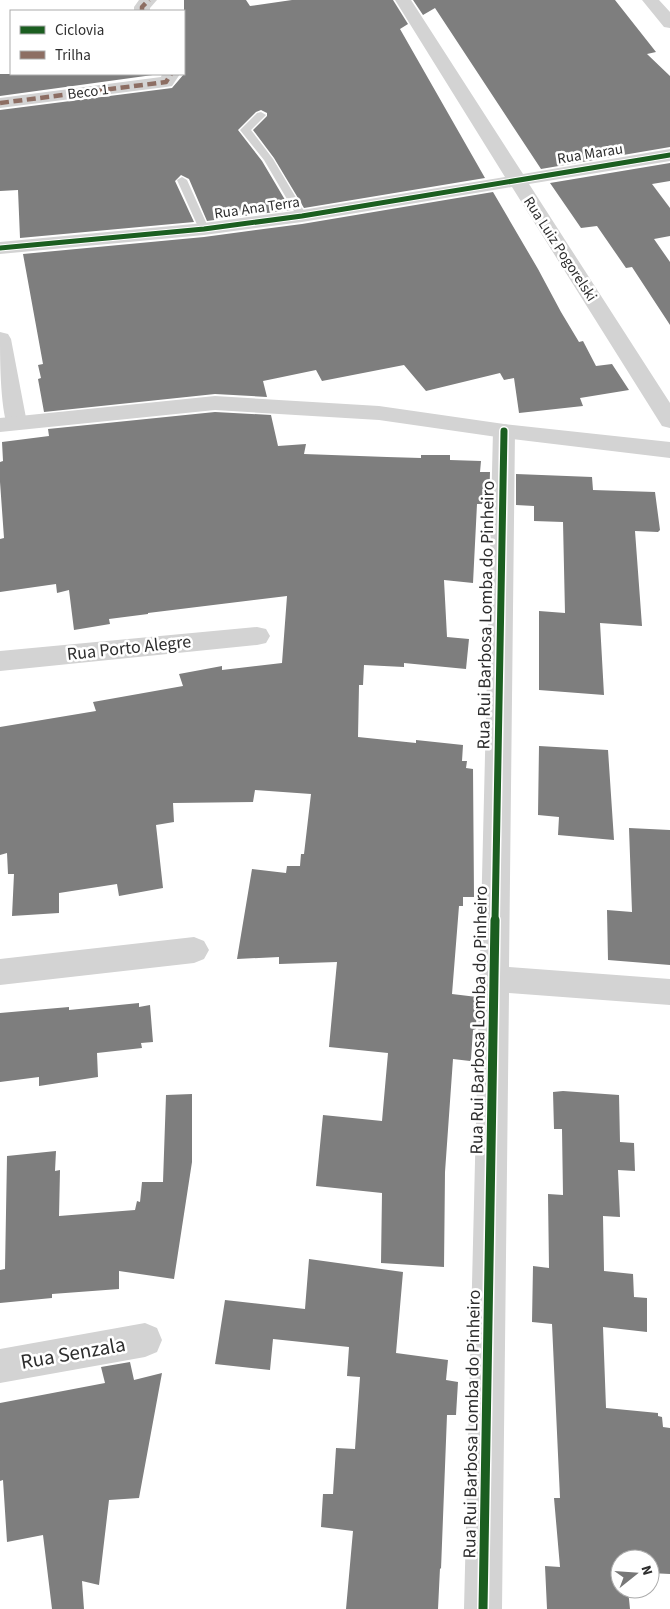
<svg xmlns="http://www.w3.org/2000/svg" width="670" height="1609" font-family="'Source Sans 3',sans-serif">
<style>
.building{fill:#7e7e7e}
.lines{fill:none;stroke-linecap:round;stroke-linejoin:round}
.service{fill:#d3d3d3;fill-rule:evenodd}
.minor{fill:#d3d3d3;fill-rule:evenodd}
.tertiary{fill:#d3d3d3;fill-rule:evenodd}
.quiet{stroke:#8d6e63;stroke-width:4.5;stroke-dasharray:9 4.5;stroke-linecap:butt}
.cycleway-far2-casing{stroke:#fff;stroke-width:7}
.cycleway-far1-casing{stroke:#fff;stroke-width:10}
.cycleway-casing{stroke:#fff;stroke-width:12}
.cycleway-far2{stroke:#1b5e20;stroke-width:5}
.cycleway-far1{stroke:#1b5e20;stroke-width:7}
.cycleway{stroke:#1b5e20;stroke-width:9}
.labels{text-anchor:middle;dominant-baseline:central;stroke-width:5;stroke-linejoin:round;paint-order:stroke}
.far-street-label{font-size:15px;fill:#2e2e2e;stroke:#fff}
.street-label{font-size:18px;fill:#2e2e2e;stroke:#fff}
.near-street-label{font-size:21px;fill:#2e2e2e;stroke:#fff}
</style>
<rect width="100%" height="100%" fill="#fff"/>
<path class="building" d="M184,0h62l4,6 42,-6h101l15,24 -8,5 85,149 -181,30 -30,-50 -21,-28 14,-14v-3l-6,-3 -5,2 -18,18 24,31 29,49 -84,11 -18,-42 -8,-4 -6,6 19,41 -174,16 -2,-48 -18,1v-81l172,-22 12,-14z
M413,0h202l41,52 -9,2 23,22v71l-129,22 -106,-161 -12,7z
M0,74h160l-160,22z
M670,163v18l-18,3 18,24v28l-16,3 16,23v63l-38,-58 -6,1 -29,-42 -16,2 -31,-45z
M493,192l45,77 23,43 18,30 4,-1 13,25 16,-2 17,26 -49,8 3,8 -64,7 -5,-35 -10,2 -4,-7 -74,18 -22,-26 -82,16 -6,-11 -53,11 4,16 -52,-3 -171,18 -6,-33 3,-1 -3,-13 5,-1 -20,-110 181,-17 98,-13z
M215,412l56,3 7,31 28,-2 -2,10 83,3 34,1v-3h29v5l31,1 -1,11h10l-1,32h-12l-4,79 -29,-3 3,57 22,2 -3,30 -62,-6v4l-40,-2 -1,20h-4l-1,52 58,6v-3l47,5 -1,16h5l-1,7 7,1 1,128h-11v9h-4l-7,88 25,3 -1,32 -3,1 -2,29 -1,2 -17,-2 -8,113 -1,95 -63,-4 1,-70 -66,-7 7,-71 59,6 6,-68 -59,-6 8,-85 -58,2v-7l-42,2 15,-90 34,4 1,-7h13l1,-12h3l7,-60 -56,-4 -2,12 -80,1 1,19 -18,3 7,63 -44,8 -2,-12 -58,9v20l-47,3 2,-42h-6l-1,-21 -7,2v-128l96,-16 -3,-9 90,-16 -4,-12 43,-8v4l60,-7 5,-67 -139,17v1l-39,5 1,5 -36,6 -5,-40 -12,3 -1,-9 -56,8v-53l4,-1 -4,-56v-20l3,-1 -1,-19 47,-6 -1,-7z
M516,474l76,3 1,13 62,2 5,38 -2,2 -23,-1 7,95 -42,-3 4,72 -65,-5v-79l26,2 -2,-91 -29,-1v-15l-18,-1z
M539,746l69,4 6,90 -56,-5 1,-18 -21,-2z
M629,828l41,2v135l-62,-5 -1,-50 25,2z
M139,1003v4l11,-2 3,37 -12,1 1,5 -45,5 1,24 -59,9v-9l-39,5v-69l69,-6v3z
M563,1091l56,4 1,47 14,1 1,28 -17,-1 2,47 -17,-1 1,55 29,3 1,23 13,1v34l-44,-5 3,81 52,5v3l4,1 1,10 7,1v146l-20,-1v-14h-30v30h8l2,20h-83l-2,-43 15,1 -6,-69h6l-8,-174 -20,-2 1,-56 16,2 -1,-74 15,1 -1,-66h-8l-1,-37z
M192,1094v68l-18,117 -55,-8v18l-67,5v4l-52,5v-33l5,-1 2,-113 49,-5 -1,20 5,-1 -1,46 76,-6 2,-9 3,1 2,-20h21l3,-87z
M309,1259l94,13 -7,81 52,7 -2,20 12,2 -2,33h-9l-6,154 -1,-1 -2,41h-92l7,-78 -32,-4 2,-33h10l3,-46 19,1 5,-72 -13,-1 2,-29 -76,-8 -3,31 -55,-6 10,-64 80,9z
M130,1362l4,18 28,-7 -23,125 -30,2 -10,85 -17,-4 2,28h-32l-9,-74 -36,7 -4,-62 -3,1v-78l105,-20 -4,-16z"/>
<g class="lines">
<path class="service" d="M261,112l5,3 -15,15 22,29 34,57 -1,2h-8l-34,-58 -24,-30 17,-17z
M182,177l5,3 22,49 -1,2h-8l-1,-2 -22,-49z"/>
<path class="minor" d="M139,0h18l-7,8v3h-16v-4z
M395,0h16l112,174 147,-25v12l-141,23 141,219v25l-8,-2 -150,-239 -210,35 -98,13 -204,19v-12l204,-19 98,-13 203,-33z
M642,0h17l11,12v16l-6,-1z
M162,74h18l-8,12 -6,1 -166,21v-10l161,-21z
M0,332l8,2 3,5 16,84 -3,5 -8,2 -8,-2c-8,-22 -8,-70 -8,-96z
M504,424l8,2 3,5 -6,536 161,12v26l-161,-12 -7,616h-38l29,-1178 3,-5z
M257,627l9,2 4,7 -4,7 -9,2 -257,26v-20z
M194,937l10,4 5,9 -5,9 -10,4 -194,22v-26z
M145,1323l12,5 5,12 -5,12 -12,5 -145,26v-34z"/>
<path class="tertiary" d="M215,396l164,10 125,18 166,18v16l-166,-20 -125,-18 -164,-10 -215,22v-14z"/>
<path class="quiet" d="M142,11v-4l7,-7
M0,103l166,-21 5,-8"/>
<defs>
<path id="cycleway-far2" d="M0,248l204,-19 98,-13 368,-61"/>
<path id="cycleway-far1" d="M495,921l9,-490"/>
<path id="cycleway" d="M483,1609l12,-689"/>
</defs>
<use href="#cycleway-far2" class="cycleway-far2-casing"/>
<use href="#cycleway-far1" class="cycleway-far1-casing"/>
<use href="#cycleway" class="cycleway-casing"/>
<use href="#cycleway-far2" class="cycleway-far2"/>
<use href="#cycleway-far1" class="cycleway-far1"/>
<use href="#cycleway" class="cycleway"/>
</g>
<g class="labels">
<g class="far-street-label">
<text transform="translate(88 92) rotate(-7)">Beco 1</text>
<text transform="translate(590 154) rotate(-9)">Rua Marau</text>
<text transform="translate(257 208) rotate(-8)">Rua Ana Terra</text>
<text transform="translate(560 249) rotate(57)">Rua Luiz Pogorelski</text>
</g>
<g class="street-label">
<text transform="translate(486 615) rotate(-89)">Rua Rui Barbosa Lomba do Pinheiro</text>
<text transform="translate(129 648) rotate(-6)">Rua Porto Alegre</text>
<text transform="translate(479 1020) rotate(-89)">Rua Rui Barbosa Lomba do Pinheiro</text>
<text transform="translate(472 1424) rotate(-89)">Rua Rui Barbosa Lomba do Pinheiro</text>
</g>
<g class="near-street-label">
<text transform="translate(73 1353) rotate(-10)">Rua Senzala</text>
</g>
</g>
<rect x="10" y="10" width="175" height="65" fill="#ffffff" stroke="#ababab"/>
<rect x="20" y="26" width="25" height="8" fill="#1b5e20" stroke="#ababab"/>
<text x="55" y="35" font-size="15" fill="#2e2e2e">Ciclovia</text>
<rect x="20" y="51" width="25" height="8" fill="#8d6e63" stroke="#ababab"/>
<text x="55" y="60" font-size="15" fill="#2e2e2e">Trilha</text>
<g transform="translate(635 1574) rotate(73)"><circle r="24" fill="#ffffff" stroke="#ababab"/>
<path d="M0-4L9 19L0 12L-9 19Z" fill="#777777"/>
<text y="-8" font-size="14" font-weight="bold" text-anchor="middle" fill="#2e2e2e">N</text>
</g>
</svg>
